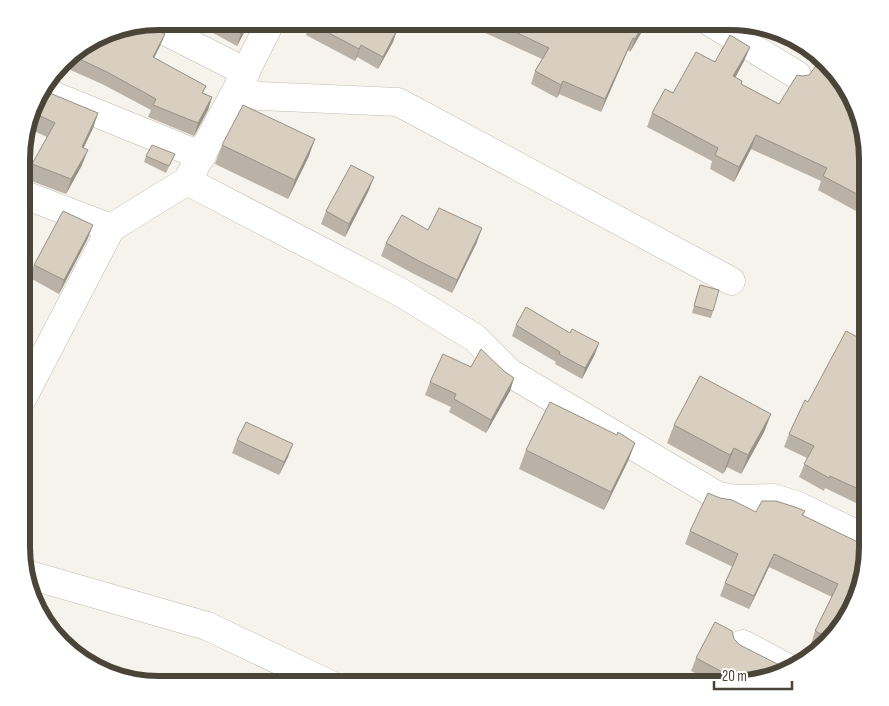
<svg xmlns="http://www.w3.org/2000/svg" width="889" height="706" font-family="'Sofia Sans Condensed',sans-serif">
<style>
.lines{fill:none;stroke-linecap:round;stroke-linejoin:round}
.minor-casing{stroke:#c2bbae;stroke-width:29}
.minor{stroke:#fff;stroke-width:28}
.wall{fill:#bab2a6}
.shaded-wall{fill:#979187}
.building{fill:#d8cfc1;stroke:#979187}
.rim{fill:none;stroke:#4b4439;stroke-width:6}
</style>
<rect width="100%" height="100%" fill="#f6f3ec"/>
<g class="lines">
<defs>
<path id="minor" d="M271,21l-35,70 -49,90 213,111 75,46 35,35 208,123 19,3 36,-1 23,7 71,34
M710,22l87,53
M149,23l97,49
M40,90l162,66
M236,91l24,5 138,6 333,179
M22,194l89,34
M22,399l89,-171 76,-47
M26,574l181,52 124,59
M743,644l47,25"/>
</defs>
<use href="#minor" class="minor-casing"/>
<use href="#minor" class="minor"/>
</g>
<path class="wall" d="M218,21h32l-13,25 -24,-13z
M484,21h164l-18,31 -2,-2 -27,62 -42,-18 -2,4 -26,-14 4,-13 7,-12 -61,-28z
M310,23l87,7 -4,12 -15,27 -21,-12 -2,4 -49,-26z
M115,29l50,5 -5,12 -6,12 52,28 -3,7 9,4 -4,13 -14,26 -46,-19 3,-7 -49,-26 -36,-16 2,-6 -4,-2 4,-5z
M750,47l-6,14 -9,17 6,6 38,20 77,7 12,48v66l-7,-3 2,-7 -45,-25 3,-9 -70,-32 -17,33 -24,-13 2,-8 -65,-34 5,-14 21,-20 42,-31z
M40,90l58,23 -5,15 -10,20 -1,17 -16,29 -40,-15 6,-15 15,-27 -20,-9z
M315,139l-7,19 -20,41 -73,-35 7,-19z
M175,154l-9,19 -22,-11 2,-6z
M369,190l-24,47 -24,-13 5,-13z
M428,230l49,12 -25,51 -38,-19 -33,-18 5,-13z
M88,238l-29,56 -29,-16 4,-13z
M700,285l13,26 -2,7 -19,-5z
M516,325l79,29 -13,25 -27,-15 1,-2 -44,-26z
M868,328l-1,162 -7,15 -35,-17 -1,3 -25,-14 8,-19 -23,-11 5,-13 19,-32 53,-63z
M471,367l33,4 10,7 -4,13 -24,42 -37,-21 2,-5 -26,-12 5,-13z
M771,414l-7,18 -23,42 -14,-7 -4,7 -56,-31 7,-18z
M617,435l18,8 -7,18 -24,49 -85,-41 7,-19z
M237,440l51,17 -9,18 -47,-22z
M720,498l36,14 49,-1 -2,5 61,29 -31,93 -14,10 -8,-4 4,-13 17,-34 -63,-30 -20,42 -29,-13 5,-13 8,-16 -48,-23 5,-13z
M734,639l6,6 43,29 -53,11h-14l-25,-14 5,-13z"/>
<path class="shaded-wall" d="M248,21h2l-13,25 4,-13z
M645,21h3l-18,31 5,-13z
M397,30l-4,12 -15,27 5,-12z
M165,34l-5,12 -12,23 5,-12z
M633,38l-5,12 -27,62 4,-13z
M361,45l-4,12 -2,4 4,-12z
M750,47l-6,14 -16,30 5,-15z
M563,81l-4,13 -2,4 4,-13z
M212,97l-4,13 -14,26 4,-13z
M98,113l-5,15 -16,34 5,-15z
M756,135l-5,14 -17,33 5,-15z
M315,139l-7,19 -20,41 7,-19z
M88,150l-6,15 -16,29 5,-15z
M374,177l-5,13 -24,47 4,-13z
M93,225l-5,13 -29,56 5,-14z
M482,228l-5,14 -25,51 5,-13z
M599,343l-4,11 -13,25 3,-11z
M514,378l-4,13 -24,42 5,-13z
M771,414l-7,18 -23,42 7,-19z
M635,443l-7,18 -24,49 7,-18z
M293,444l-5,13 -9,18 5,-13z
M734,448l-7,19 -4,7 7,-19z
M867,487v3l-7,15 5,-13z
M774,554l-5,13 -20,42 5,-13z"/>
<path class="building" d="M220,21h28l-7,12z
M311,21h69l17,9 -14,27 -22,-12 -2,4 -49,-26z
M492,21h153l-10,18 -2,-1 -28,61 -42,-18 -2,4 -26,-14 14,-23z
M145,24l20,10 -12,23 53,29 -4,7 10,4 -14,26 -45,-18 3,-6 -49,-27 -36,-17 1,-2 43,-24z
M730,35l20,12 -17,29 9,5 -1,3 38,20 18,-29 5,1 7,-1 7,-9 21,14 1,-1 19,27 -3,4 4,2 10,47v41l-45,-24 4,-8 -71,-33 -17,32 -24,-12 3,-7 -66,-35 13,-24 8,4 23,-41 19,10z
M40,89l58,24 -16,34 6,3 -17,29 -39,-15 23,-41 -23,-11z
M243,105l72,34 -20,41 -73,-35z
M152,145l23,9 -6,12 -23,-10z
M351,165l23,12 -25,47 -23,-13z
M439,208l43,20 -25,52 -38,-19 -33,-18 16,-28 26,15z
M63,211l30,14 -29,55 -30,-15z
M700,285l19,5 -6,21 -19,-5z
M526,307l44,26 2,-4 27,14 -14,25 -26,-14 1,-2 -44,-27z
M868,328l-1,159 -2,5 -35,-16 -1,2 -25,-14 10,-18 -25,-12 16,-34 3,2 38,-71 15,8z
M22,349l5,2 -5,9z
M481,349l23,22 10,7 -23,42 -37,-21 2,-5 -26,-12 13,-28 28,13z
M700,376l71,38 -23,41 -14,-7 -4,7 -56,-30z
M550,402l67,33 1,-3 17,11 -24,49 -85,-42z
M246,422l47,22 -9,18 -47,-22z
M708,493l12,5 12,2 24,12 6,-11h14l19,6 10,4 -3,4 62,30 2,-4 1,1v14l-9,42 -25,40 -1,1 -17,-8 23,-47 -64,-30 -20,42 -29,-13 13,-29 -48,-23z
M715,622l17,9 2,8 6,6 49,25 -6,4 -42,8 -45,-24z"/>
<path d="M0 0H889V706H0ZM159 30H730A129 129 0 0 1 859 159V547A129 129 0 0 1 730 676H159A129 129 0 0 1 30 547V159A129 129 0 0 1 159 30Z" fill="#fff" fill-rule="evenodd"/>
<path class="rim" d="M159 30H730A129 129 0 0 1 859 159V547A129 129 0 0 1 730 676H159A129 129 0 0 1 30 547V159A129 129 0 0 1 159 30Z"/>
<path d="M714 681v8h78v-8" fill="none" stroke="#4b4439" stroke-width="2.5"/>
<text x="722" y="681" font-size="15" fill="#4b4439" stroke="#ffffff" stroke-width="4" paint-order="stroke">20 m</text>
</svg>
